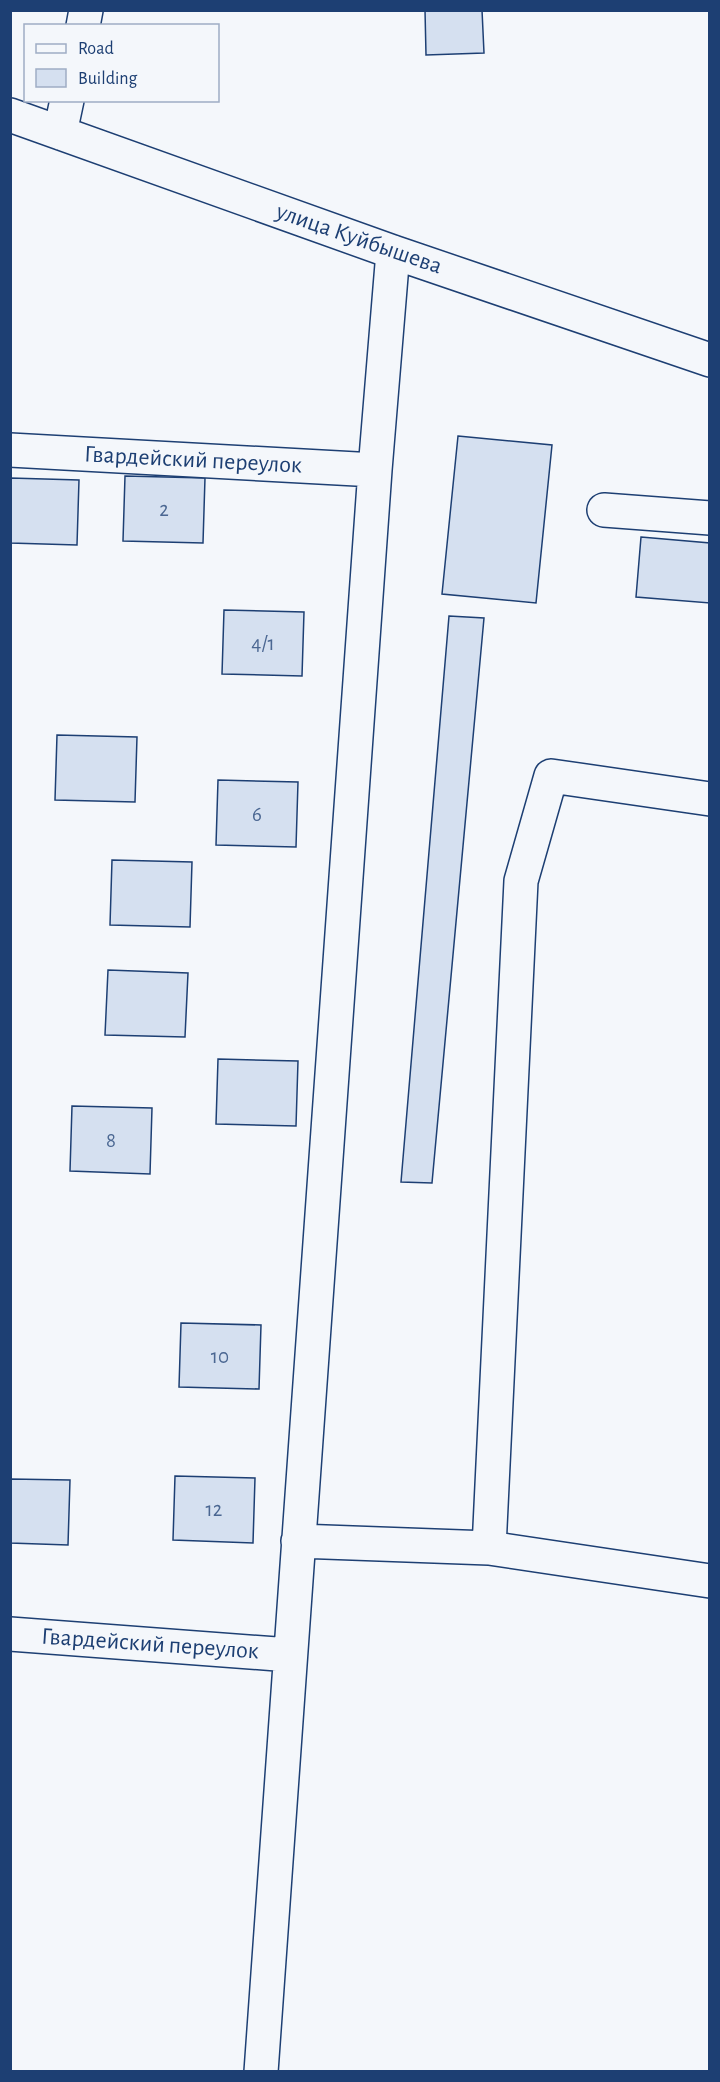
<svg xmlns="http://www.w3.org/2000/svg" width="720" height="2082" font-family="'Alegreya Sans',sans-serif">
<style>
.building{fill:#d5e0f0;stroke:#1d3f73;stroke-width:1.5}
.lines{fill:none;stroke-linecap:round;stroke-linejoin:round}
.minor-casing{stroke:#1d3f73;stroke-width:36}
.minor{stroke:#f4f7fb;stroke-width:33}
.labels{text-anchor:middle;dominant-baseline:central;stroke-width:4.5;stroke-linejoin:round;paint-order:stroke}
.number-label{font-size:21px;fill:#4b6792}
.street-label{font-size:24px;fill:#1d3f73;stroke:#f4f7fb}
</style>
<rect width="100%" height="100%" fill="#f4f7fb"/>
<path class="building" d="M425,10h57l2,43 -58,2z
M458,436l94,9 -16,158 -94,-9z
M125,476l80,2 -2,65 -80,-2z
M10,478l69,2 -2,65 -67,-2z
M641,537l69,6v60l-74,-6z
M224,610l80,2 -2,64 -80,-2z
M449,616l35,2 -52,565 -31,-1z
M57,735l80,2 -2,65 -80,-2z
M218,780l80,2 -2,65 -80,-2z
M112,860l80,2 -2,65 -80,-2z
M108,970l80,3 -3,64 -80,-2z
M218,1059l80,2 -2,65 -80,-2z
M72,1106l80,2 -2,66 -80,-3z
M181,1323l80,2 -2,64 -80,-2z
M175,1476l80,2 -2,65 -80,-3z
M10,1479l60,1 -2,65 -58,-2z"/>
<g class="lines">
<defs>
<path id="minor" d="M83,26l3,-16
M10,115l383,137 317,108
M60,133l7,-33
M10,450l365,20
M604,510l106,8
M710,799l-159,-23 -30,105 -32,667 221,33
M298,1541l191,7
M10,1634l280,21
M261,2072l114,-1602 18,-218"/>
</defs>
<use href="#minor" class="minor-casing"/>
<use href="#minor" class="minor"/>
</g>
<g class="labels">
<g class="number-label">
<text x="164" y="509">2</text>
<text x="263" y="643">4/1</text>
<text x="257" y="814">6</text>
<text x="111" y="1140">8</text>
<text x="220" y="1356">10</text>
<text x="214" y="1509">12</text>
</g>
<g class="street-label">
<text transform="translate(359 239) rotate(19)">улица Куйбышева</text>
<text transform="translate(193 460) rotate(3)">Гвардейский переулок</text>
<text transform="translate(150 1644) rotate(4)">Гвардейский переулок</text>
</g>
</g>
<rect width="720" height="2082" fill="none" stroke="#1d3f73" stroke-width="24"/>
<rect x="24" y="24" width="195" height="78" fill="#f4f7fb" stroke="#9eadc5" stroke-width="1.5"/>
<rect x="36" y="44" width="30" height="9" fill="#f4f7fb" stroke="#9eadc5" stroke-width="1.5"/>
<text x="78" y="54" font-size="18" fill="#1d3f73">Road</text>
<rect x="36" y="69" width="30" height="18" fill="#d5e0f0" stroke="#9eadc5" stroke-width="1.5"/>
<text x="78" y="84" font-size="18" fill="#1d3f73">Building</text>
</svg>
